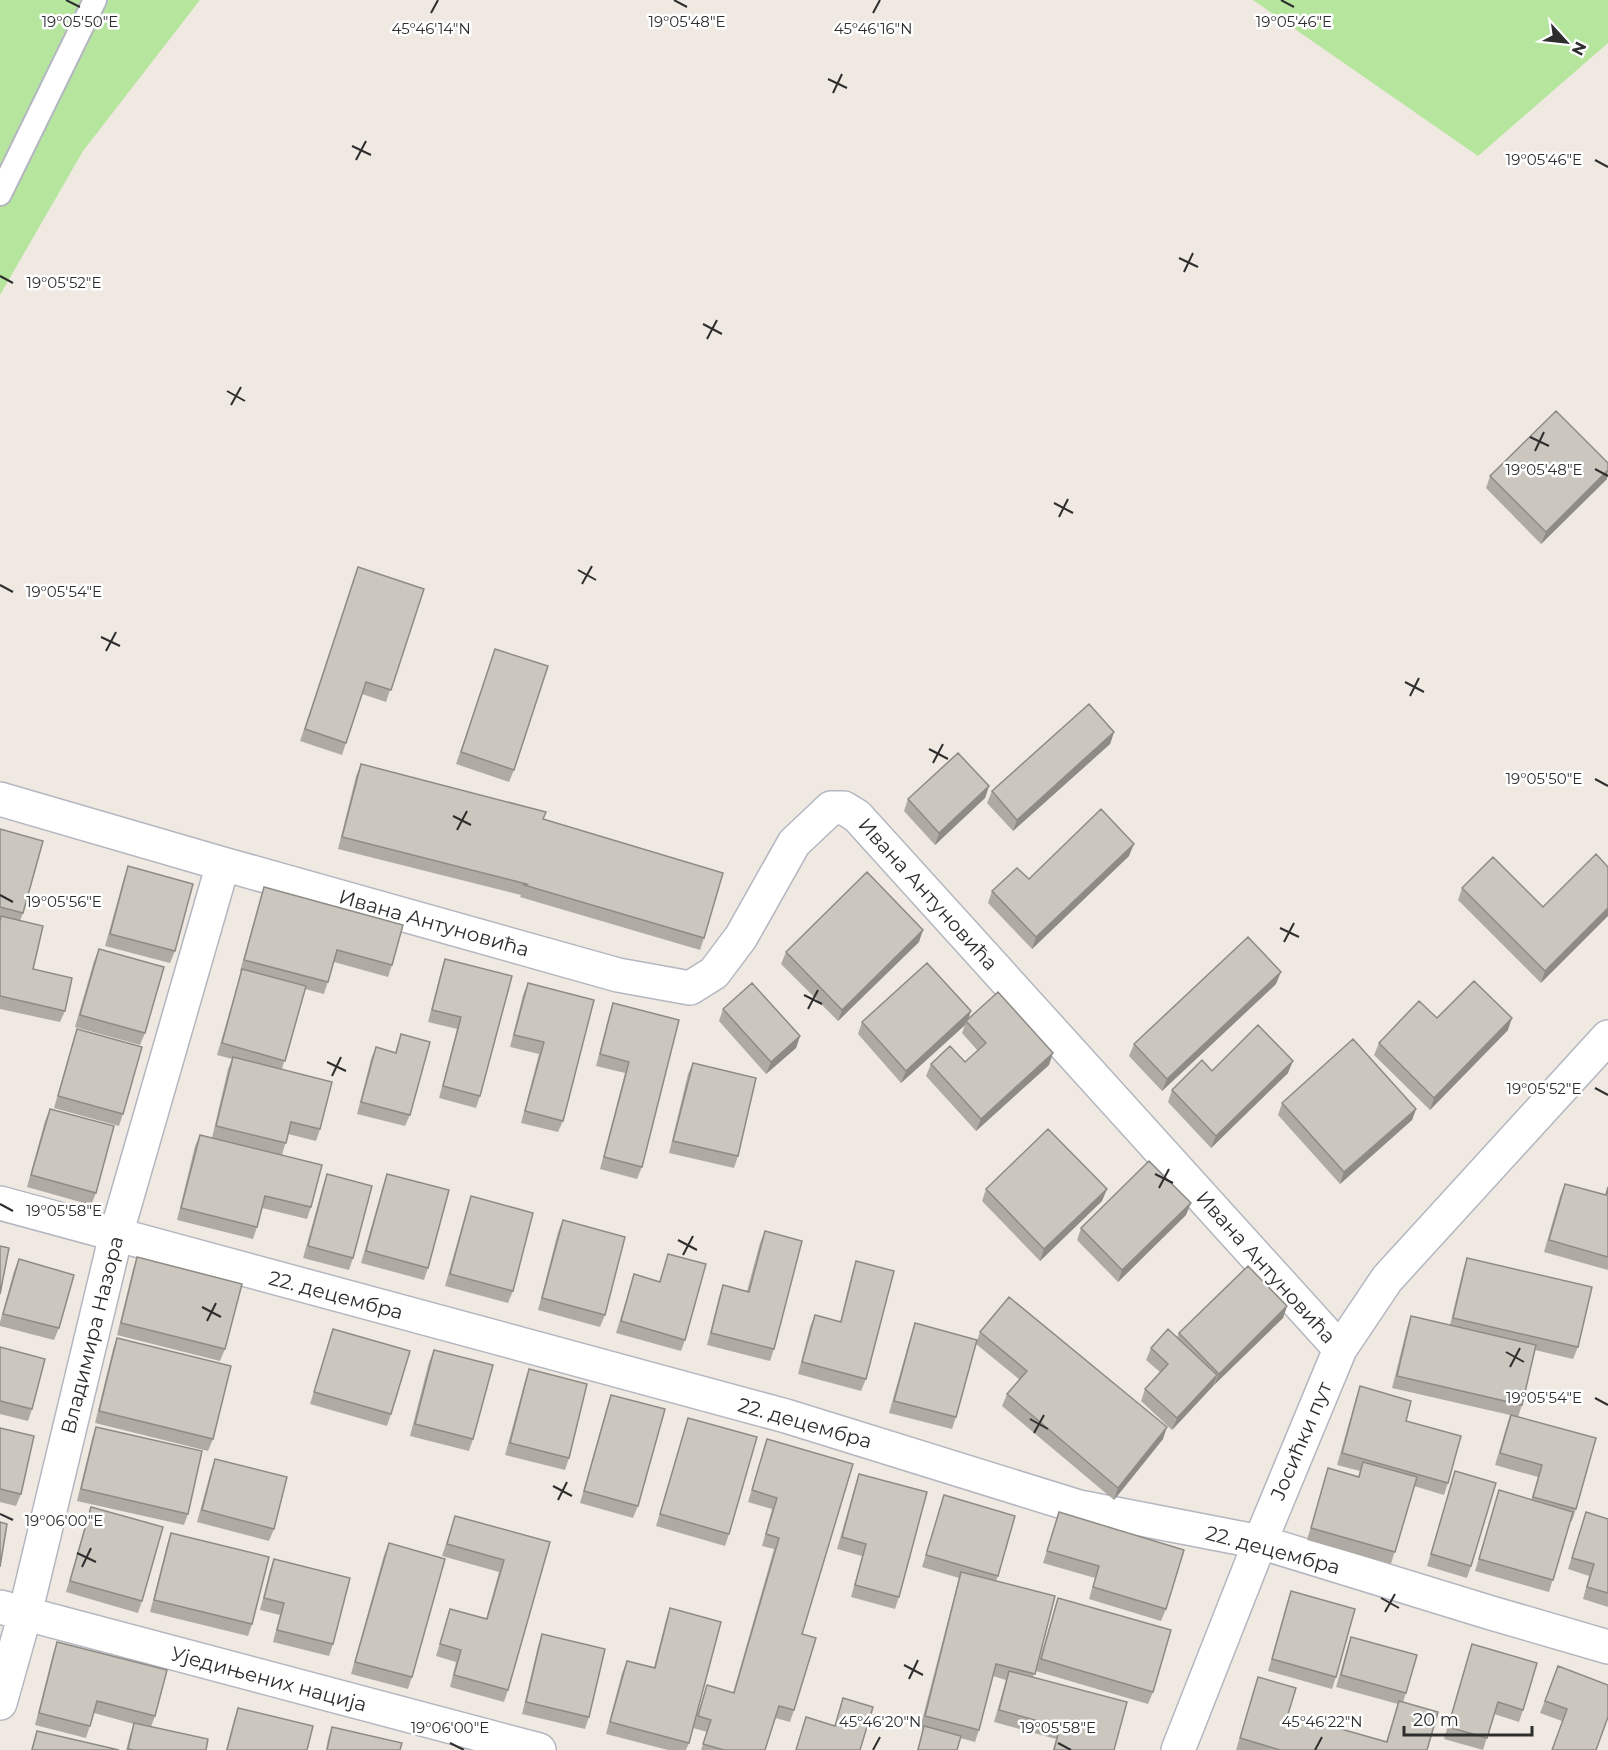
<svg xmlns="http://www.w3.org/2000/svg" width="1608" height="1750" font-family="Montserrat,sans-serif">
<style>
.green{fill:#b6e59e}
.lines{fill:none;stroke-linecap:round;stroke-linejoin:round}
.lane-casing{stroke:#b4b7c1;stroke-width:26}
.street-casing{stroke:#b4b7c1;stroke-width:36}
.lane{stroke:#fff;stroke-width:22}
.street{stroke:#fff;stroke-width:33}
.wall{fill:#afaba4}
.shaded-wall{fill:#8e8b86}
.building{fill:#cbc7bf;stroke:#8e8b86;stroke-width:1.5}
.ticks{fill:none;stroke:#2e2e2e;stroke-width:2}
.labels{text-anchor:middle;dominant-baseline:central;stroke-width:5;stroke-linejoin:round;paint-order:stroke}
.street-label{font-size:20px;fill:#2e2e2e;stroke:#fff}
.ticks-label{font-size:15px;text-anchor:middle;fill:#2e2e2e;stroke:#fff;stroke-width:5;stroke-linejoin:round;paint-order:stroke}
</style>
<rect width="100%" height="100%" fill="#efe9e1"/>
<path class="green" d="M0,0h200l-117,151 -83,144z
M1253,0h355v43l-130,113z"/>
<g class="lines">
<defs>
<path id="lane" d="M0,194l95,-194"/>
<path id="street" d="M0,799l223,65 395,111 72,13 24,-15 27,-36 53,-94 37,-35h13l13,8 483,533
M0,1203l786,213 293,91 181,35 228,70 120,35
M0,1607l539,143
M0,1703l25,-89 91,-379 107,-371
M1178,1750l82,-208 80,-193 47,-70 221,-242"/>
</defs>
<use href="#lane" class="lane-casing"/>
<use href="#street" class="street-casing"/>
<use href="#lane" class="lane"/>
<use href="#street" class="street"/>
</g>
<path class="wall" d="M1490,476l117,3 -66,65 -55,-56z
M354,579l70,10 -38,113 -24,-8 -20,61 -42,-14z
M491,661l23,109 -5,12 -53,-18z
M1114,732l-4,12 -97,87 -26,-28 5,-12z
M361,764l182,55 161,119 -4,12 -180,-53 1,-2 -183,-46 18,-73z
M989,786l-4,12 -50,47 -31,-34 4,-12z
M0,829l23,84 -3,8 13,48 32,42 -5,11 -60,-13z
M1129,856l-97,93 -44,-46 4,-12 37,-12z
M128,866l47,85 -5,12 -65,-17 19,-68z
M1608,867l-67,116 -83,-83 4,-12 81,19z
M264,887l128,78 -4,12 -54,-15 -10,32 -19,-5 -23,80 38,60 -4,12 -28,-7 -6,21 -70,-17 16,-69 4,-10 -15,-4 24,-83 -1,-1 20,-72z
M919,942l-81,79 -57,-57 5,-12z
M99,949l46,84 -5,12 -65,-18 19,-66z
M445,959l35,137 -4,12 -37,-10 18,-69 -29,-7 13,-51z
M528,983l66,17 -31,121 -5,11 -37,-9 18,-69 -29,-7 13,-52z
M1276,984l-114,107 -33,-35 5,-12z
M613,1003l66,17 -37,147 -5,12 -37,-10 25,-96 -29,-7 13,-51z
M723,1009l77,27 -4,12 -30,26 -47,-53z
M1437,1018l71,12 -78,80 -56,-55 5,-12z
M968,1019l81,46 -73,66 -50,-55 5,-12 34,-2 13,-11 -16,-18 3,-8 -64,58 -43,-49 4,-12z
M77,1029l46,85 -4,12 -65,-18 19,-67z
M401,1034l9,81 -5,11 -48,-12 14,-55 5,-12 19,6z
M693,1063l45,93 -4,12 -65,-15 19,-79z
M1212,1071l76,2 -77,75 -43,-46 4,-12z
M1282,1103l134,6 -4,11 -72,64 -62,-69z
M50,1109l46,84 -5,12 -64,-18 18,-66z
M200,1135l111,72 -4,12 -45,-11 -5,19 -4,12 -76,-19 18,-74z
M327,1174l26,84 -4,12 -46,-12 20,-72z
M387,1174l41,94 -4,12 -63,-17 22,-77z
M1565,1184l40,11 3,-9v84l-64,-18 16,-56z
M986,1189l116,12 -62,60 -58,-60z
M471,1196l42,95 -5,12 -63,-17 22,-78z
M1186,1215l-68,67 -41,-42 4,-12z
M563,1220l42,95 -5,12 -62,-17 20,-78z
M765,1231l9,118 -4,12 -63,-16 12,-48 4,-12 24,6 13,-48z
M668,1254l17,86 -4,11 -65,-18 18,-59 25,8z
M137,1257l88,92 -5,12 -103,-26 16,-66z
M1467,1258l111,89 -5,12 -38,-9 -13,55 -4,12 58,92 -4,12h-2l-21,71 -74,-21 24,-81 32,10 7,-23 -43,-12 15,-50 -118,-27 15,-60 4,-12 39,9 13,-55z
M19,1259l40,69 -5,12 -54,-14v-4l14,-51z
M856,1261l10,118 -5,12 -63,-17 12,-47 5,-12 25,7 12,-49z
M1287,1306l-4,12 -69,67 -42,45 -31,-29 4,-12 15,-17 -14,-12 5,-12 26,-11 2,-4z
M915,1323l61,20 4,-11 183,107 -49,61 -112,-94 5,-12 13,-14 -44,-36 -20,73 -4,12 -63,-16 22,-78z
M333,1329l58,85 -4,12 -77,-22z
M117,1338l96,101 -5,12 -113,-28 18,-74z
M0,1347l32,62 -4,12 -28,-7z
M434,1350l39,89 -4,12 -59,-15 19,-74z
M529,1369l40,89 -4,12 -60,-15 20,-74z
M1360,1386l46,35 42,62 -4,12 -30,-9 -23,78 -84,-24 21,-72 30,9 2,-6 -23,-6 19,-67z
M611,1395l27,111 -5,12 -53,-15 27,-96z
M688,1418l41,116 -4,12 -69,-20z
M96,1427l92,87 -4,11 -107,-24 15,-62z
M0,1428l21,66 -5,12 -16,-4z
M767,1439l35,195 -8,76 -4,12 -15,-4 -10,32h-64l6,-18 -14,-4 14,-43 26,8 41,-144 -12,-3 10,-37 -24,-7z
M215,1459l59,70 -5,12 -72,-19 14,-51z
M1455,1471l16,95 -4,12 -40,-12z
M859,1474l40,123 -4,12 -44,-12 11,-41 -25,-7 18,-63z
M944,1495l54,81 -2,5 59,15 -22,81 81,73h-61l3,-11 -62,-17 12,-42 -13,-4 -14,54 -4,12 -15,-4 -3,12h-40l6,-21 -3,-1 39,-150 -37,-11z
M91,1507l51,94 -4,12 -72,-21 21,-73z
M1059,1512l107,97 -5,12 -72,-22 6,-21 -52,-15z
M1586,1512l22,7v88l-25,-8 6,-23 -21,-7z
M455,1516l95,26 -42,148 -4,12 -54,-15 6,-25 -20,-6 14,-47 36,10 13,-47 -57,-16z
M171,1533l81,91 -4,12 -98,-24 17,-67z
M389,1543l23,134 -4,12 -57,-15 33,-119z
M274,1559l59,85 -4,12 -56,-14 7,-27 -20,-5 10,-40z
M1291,1591l45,86 -4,12 -64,-18 19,-68z
M1058,1598l95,94 -5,12 -112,-33z
M670,1608l19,135 -3,7h-18l-62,-16 16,-61 5,-12 27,6 12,-47z
M542,1634l47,83 -4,12 -63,-15 16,-68z
M1351,1637l55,56 -3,9 24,48h-191l22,-73 30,37 98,28 12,-38 -62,-17 11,-38z
M57,1642l98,74 -4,11 55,23h-80l4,-15 4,-11 -40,-11 -8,25 -51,-13 18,-71z
M1472,1644l51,66 -4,12 -25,-8 -11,36 -39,-11z
M1558,1666l50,19 -46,36 -22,-8z
M238,1708l69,42h-81l8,-30z
M332,1727l68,23h-74l2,-11z
M37,1731l82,19h-88z"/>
<path class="shaded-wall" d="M1608,470l-1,9 -66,65 5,-12z
M1114,732l-4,12 -97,87 4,-11z
M989,786l-4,12 -50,47 4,-12z
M1134,844l-5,12 -97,93 4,-12z
M1608,908v8l-67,67 4,-12z
M923,930l-4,12 -81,79 4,-11z
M1281,972l-5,12 -114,107 5,-12z
M971,1011l-4,12 -1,-2 -1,4 -64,58 5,-12z
M1512,1018l-4,12 -78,80 4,-12z
M800,1036l-4,12 -30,26 5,-12z
M1053,1053l-4,12 -73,66 5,-12z
M1293,1061l-5,12 -77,75 5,-12z
M1416,1109l-4,11 -72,64 4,-12z
M1107,1189l-5,12 -62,60 4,-12z
M1191,1203l-5,12 -68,67 4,-12z
M1287,1306l-4,12 -69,67 5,-11z
M1217,1375l-4,11 -41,44 5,-12z
M1167,1427l-4,12 -49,61 4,-12z"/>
<path class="building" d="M1556,411l52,52v7l-62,62 -56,-56z
M358,567l66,22 -33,101 -25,-8 -20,61 -41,-14z
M495,649l53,17 -34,104 -53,-18z
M1089,704l25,28 -97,88 -25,-29z
M958,753l31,33 -50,47 -31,-34z
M361,764l185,48 -3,7 180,54 -19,65 -180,-53 3,-1 -185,-47z
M1101,809l33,35 -98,93 -44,-46 25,-23 12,11z
M0,829l43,12 -20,72 -23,-6z
M1596,854l12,13v41l-63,63 -83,-83 31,-31 50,50z
M128,866l65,18 -18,67 -65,-17z
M867,872l56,58 -81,80 -56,-58z
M264,887l139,38 -11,40 -55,-15 -9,32 -84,-22z
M1,916l42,10 -10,43 39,9 -7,33 -65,-15v-74z
M1248,937l33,35 -114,107 -33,-35z
M99,949l65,18 -19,66 -65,-18z
M445,959l67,17 -32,120 -37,-10 18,-69 -29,-7z
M927,963l44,48 -65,60 -44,-49z
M242,969l64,17 -21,75 -63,-18z
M1474,981l38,37 -78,80 -55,-55 40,-42 18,17z
M528,983l66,17 -31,121 -38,-10 19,-69 -30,-7z
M752,983l48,53 -29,26 -48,-53z
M998,992l55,61 -72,66 -50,-55 19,-18 15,16 21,-19 -20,-22z
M613,1003l66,17 -37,147 -38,-10 25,-95 -29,-8z
M1258,1025l35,36 -77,75 -44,-46 30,-30 10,11z
M77,1029l65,18 -19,67 -65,-18z
M401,1034l29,8 -20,73 -49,-13 15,-55 20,6z
M1353,1039l63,70 -72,63 -62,-69z
M233,1057l99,25 -12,47 -29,-7 -5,21 -70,-17z
M693,1063l63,15 -18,78 -65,-15z
M50,1109l64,17 -18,67 -65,-18z
M1048,1129l59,60 -63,60 -58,-60z
M200,1135l122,30 -11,42 -46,-11 -8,31 -76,-19z
M1149,1161l42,42 -69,67 -41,-42z
M327,1174l45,12 -19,72 -45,-12z
M387,1174l62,16 -21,78 -62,-17z
M1565,1184l41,11 2,-8v70l-59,-17z
M471,1196l62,17 -20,78 -63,-17z
M563,1220l62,17 -20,78 -63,-17z
M765,1231l37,10 -28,108 -63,-16 12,-48 26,7z
M0,1246l9,2 -9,46z
M668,1254l38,10 -21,76 -64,-19 13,-47 26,8z
M137,1257l105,27 -17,65 -104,-26z
M1467,1258l125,29 -14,60 -125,-29z
M19,1259l55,16 -15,53 -56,-14z
M856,1261l38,10 -28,108 -64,-17 13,-47 26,7z
M1248,1266l39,40 -68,68 -40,-41z
M1009,1297l158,130 -49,61 -111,-94 20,-23 -47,-39z
M1411,1316l125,29 -14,60 -125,-29z
M915,1323l62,17 -21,77 -62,-16z
M333,1329l77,22 -19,63 -77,-22z
M1168,1329l49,46 -40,43 -32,-29 23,-25 -17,-16z
M117,1338l114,28 -18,73 -114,-28z
M0,1347l45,12 -13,50 -32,-8z
M434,1350l59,15 -20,74 -58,-15z
M529,1369l58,15 -18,74 -59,-15z
M1360,1386l51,15 -5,20 55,15 -13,47 -106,-30z
M611,1395l54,14 -27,97 -54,-15z
M1511,1415l85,23 -20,71 -43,-12 9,-32 -42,-12z
M688,1418l69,19 -28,97 -69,-20z
M96,1427l106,24 -14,63 -107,-25z
M0,1428l34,8 -13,58 -21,-5z
M767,1439l86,25 -51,170 14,4 -22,72 -15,-4 -14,44h-41l-21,-6 8,-24 -13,-4 9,-31 27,8 45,-155 -13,-4 11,-36 -25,-8z
M215,1459l72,18 -13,52 -72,-19z
M1363,1462l54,15 -22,75 -84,-24 17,-60 31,9z
M1455,1471l41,12 -25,83 -40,-12z
M859,1474l68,18 -28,105 -44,-12 11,-41 -24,-7z
M1499,1490l74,22 -20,68 -74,-21z
M944,1495l71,21 -17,60 -72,-21z
M91,1507l72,20 -21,74 -72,-20z
M1059,1512l125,38 -18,59 -73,-22 6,-21 -52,-15z
M1586,1512l22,7v74l-21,-6 7,-23 -22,-6z
M455,1516l95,26 -42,148 -54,-15 7,-25 -21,-6 10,-35 37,10 17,-59 -57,-16z
M0,1522l7,2 -7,43z
M171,1533l98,24 -17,67 -98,-24z
M389,1543l56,16 -33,118 -57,-15z
M274,1559l76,19 -17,66 -56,-14 7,-27 -20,-5z
M961,1572l94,24 -20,78 -39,-10 -17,66 -54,-14z
M1291,1591l64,18 -19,68 -64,-18z
M1058,1598l113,32 -18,62 -112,-33z
M670,1608l51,14 -32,121 -79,-21 17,-61 28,7z
M542,1634l63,15 -16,68 -63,-15z
M1351,1637l66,18 -11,38 -65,-18z
M57,1642l110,28 -12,46 -58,-15 -7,25 -51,-13z
M1472,1644l65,19 -14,47 -25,-8 -11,36 -39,-11z
M1558,1666l50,19v32l-12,33h-44l15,-41 -22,-8z
M1009,1671l118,31 -13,48h-60l6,-23 -61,-17z
M1258,1677l38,11 -8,26 99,28 12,-41 39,11 -11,38h-147l-40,-12z
M843,1698l30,9 -13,43h-64l10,-33 29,9z
M238,1708l75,18 -6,24h-80z
M134,1723l74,16 -2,11h-72l-6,-1z
M924,1726l37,10 -4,14h-39z
M332,1727l70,16 -2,7h-73z
M37,1731l82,19h-87z"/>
<path class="ticks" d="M66,0l14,7M674,0l13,7M1281,0l13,7M431,13l7,-13M873,13l7,-13M828,79l19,9M833,93l9,-19M352,146l19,9M356,160l10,-19M1595,160l13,7M1179,258l19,9M1184,272l9,-19M0,276l13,7M703,324l19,10M707,339l10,-19M227,391l18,10M231,405l10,-18M1530,437l19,9M1535,451l9,-19M1595,469l13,7M1054,503l19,10M1059,517l9,-18M578,570l18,10M582,584l10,-18M0,585l13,7M101,637l19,9M106,651l10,-19M1405,682l19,10M1410,696l9,-18M929,749l19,10M933,763l10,-19M1595,779l13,7M453,816l18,9M457,830l10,-19M0,895l13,7M1280,928l19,9M1284,942l10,-19M804,995l18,9M808,1009l10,-19M327,1062l19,9M332,1076l9,-19M1595,1088l13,7M1155,1174l18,9M1159,1188l10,-19M0,1204l13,7M678,1240l19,10M683,1255l10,-19M202,1307l19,10M207,1321l9,-18M1506,1352l18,10M1510,1367l10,-19M1595,1398l13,7M1030,1419l18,10M1034,1433l10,-18M553,1486l19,10M558,1500l9,-18M0,1514l13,6M77,1553l19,9M82,1567l9,-19M1381,1598l18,10M1385,1612l10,-18M904,1665l19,10M909,1679l9,-19M450,1743l14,7M1058,1743l13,7M873,1750l7,-13M1315,1750l7,-13"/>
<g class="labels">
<g class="street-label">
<text transform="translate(928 894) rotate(48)">Ивана Антуновића</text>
<text transform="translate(434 923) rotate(16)">Ивана Антуновића</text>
<text transform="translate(1266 1267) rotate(48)">Ивана Антуновића</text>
<text transform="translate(336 1295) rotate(15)">22. децембра</text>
<text transform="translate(92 1335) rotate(-76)">Владимира Назора</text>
<text transform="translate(805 1423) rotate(16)">22. децембра</text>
<text transform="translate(1301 1441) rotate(-67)">Јосићки пут</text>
<text transform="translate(1273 1550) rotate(15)">22. децембра</text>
<text transform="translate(269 1679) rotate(15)">Уједињених нација</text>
</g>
</g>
<g class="ticks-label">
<text x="80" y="27">19°05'50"E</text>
<text x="687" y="27">19°05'48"E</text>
<text x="1294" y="27">19°05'46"E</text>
<text x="431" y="34">45°46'14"N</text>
<text x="873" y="34">45°46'16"N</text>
<text x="1544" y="165">19°05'46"E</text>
<text x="64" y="288">19°05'52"E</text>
<text x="1544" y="475">19°05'48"E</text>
<text x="64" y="597">19°05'54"E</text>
<text x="1544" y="784">19°05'50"E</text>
<text x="64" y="907">19°05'56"E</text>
<text x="1544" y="1094">19°05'52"E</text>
<text x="64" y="1216">19°05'58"E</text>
<text x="1544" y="1403">19°05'54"E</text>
<text x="64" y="1526">19°06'00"E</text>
<text x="880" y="1727">45°46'20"N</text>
<text x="1322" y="1727">45°46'22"N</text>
<text x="450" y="1733">19°06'00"E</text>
<text x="1058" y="1733">19°05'58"E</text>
</g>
<g transform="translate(1566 42) rotate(117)" stroke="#ffffff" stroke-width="4.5" paint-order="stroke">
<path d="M0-4.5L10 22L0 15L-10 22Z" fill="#2e2e2e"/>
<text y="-9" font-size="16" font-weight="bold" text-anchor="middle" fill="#2e2e2e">N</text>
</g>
<path d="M1404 1726v9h128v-9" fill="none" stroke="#2e2e2e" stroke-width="3"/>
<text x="1413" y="1726" font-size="18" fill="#2e2e2e" stroke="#ffffff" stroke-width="4.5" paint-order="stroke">20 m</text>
</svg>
